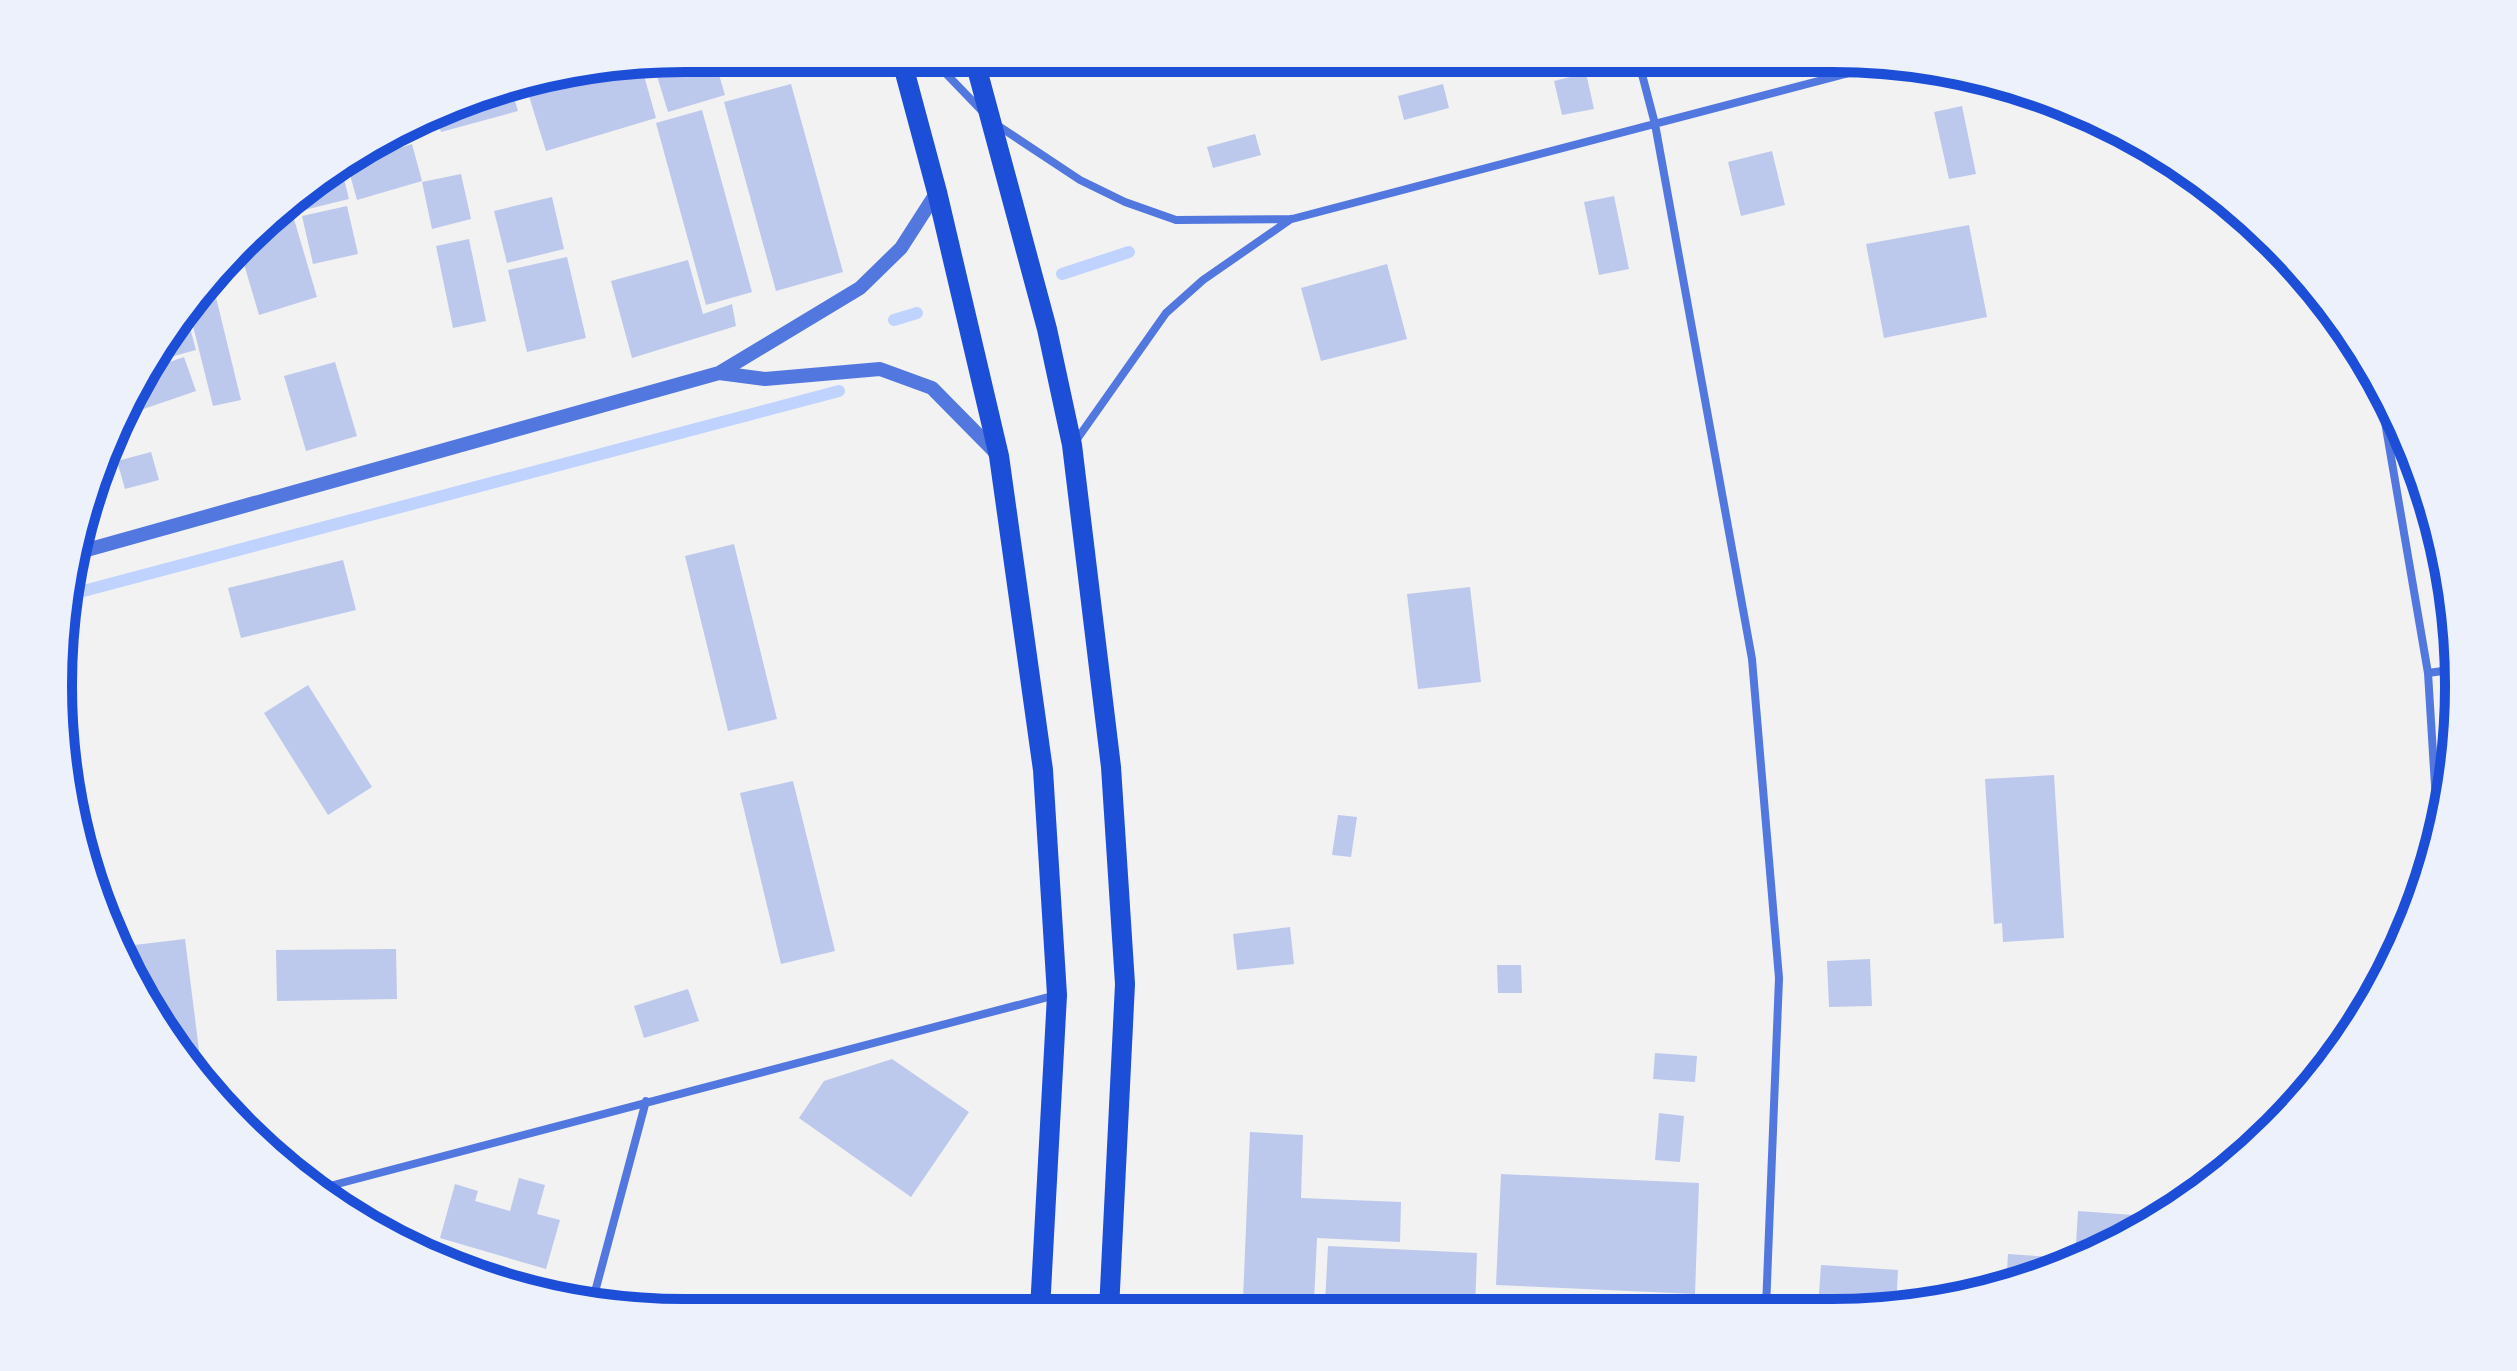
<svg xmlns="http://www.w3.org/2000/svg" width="2517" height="1371" font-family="'Varela Round',sans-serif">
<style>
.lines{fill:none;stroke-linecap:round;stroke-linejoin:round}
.stream{stroke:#bfd3fe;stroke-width:12}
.building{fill:#bdc9ec}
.minor{stroke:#5277de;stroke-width:8}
.tertiary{stroke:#5277de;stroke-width:14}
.primary{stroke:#1d4ed8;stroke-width:20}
.rim{fill:none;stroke:#1d4ed8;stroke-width:10}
</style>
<rect width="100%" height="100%" fill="#f2f2f2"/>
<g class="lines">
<path class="stream" d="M1062,274l67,-22
M894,320l23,-7
M72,594l767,-203"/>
</g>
<path class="building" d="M686,58h28l11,37 -57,17 -15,-49z
M641,65l15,53 -110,33 -19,-61 38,-12z
M1586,73l8,36 -32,6 -8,-34z
M791,84l52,188 -67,19 -52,-189z
M1443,84l6,24 -45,12 -6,-24z
M511,87l7,24 -77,21 -4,-16 46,-25z
M1962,106l14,68 -27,5 -15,-67z
M702,110l50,182 -46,13 -50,-182z
M1255,134l6,21 -48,13 -6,-21z
M412,144l10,37 -65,19 -10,-36z
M1772,151l13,54 -44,11 -13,-54z
M341,167l8,32 -53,13 -3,-13 10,-11z
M461,174l10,45 -39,10 -10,-47z
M1614,196l15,73 -30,6 -15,-73z
M552,197l12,52 -57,14 -13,-52z
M291,201l3,12 -19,5z
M347,206l11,48 -45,10 -11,-48z
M294,219l23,78 -58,18 -18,-61 26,-27z
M1969,225l18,92 -103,21 -18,-94z
M469,239l17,82 -33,7 -17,-82z
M567,257l19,81 -59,14 -19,-82z
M688,260l15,54 29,-10 4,22 -104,32 -21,-77z
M1387,264l20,75 -86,22 -20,-73z
M213,285l28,115 -28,6 -24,-96z
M186,313l10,37 -44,12 12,-25z
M184,357l12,34 -67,23 20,-45z
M335,362l22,74 -51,15 -22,-75z
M151,452l8,28 -34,9 -8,-28z
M734,544l43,175 -49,12 -43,-175z
M343,560l13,50 -115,28 -13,-50z
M1470,587l11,95 -63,7 -11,-95z
M308,685l64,102 -44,28 -64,-102z
M2054,775l10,163 -61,4 -1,-19 -8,1 -9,-145z
M793,781l42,170 -54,13 -41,-171z
M1338,815l19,2 -6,40 -19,-2z
M1290,927l4,37 -57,6 -4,-36z
M185,939l18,143 -75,-120 -2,-16z
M396,949l1,50 -120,2 -1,-51z
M1870,959l2,47 -43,1 -2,-46z
M1497,965h24l1,28h-24z
M688,989l11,32 -55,17 -10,-32z
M1655,1053l42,3 -2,26 -42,-3z
M892,1059l77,53 -58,85 -112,-79 25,-37z
M1659,1113l25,3 -4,46 -25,-2z
M1250,1132l53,3 -2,63 100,4 -1,40 -83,-4 -3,64 -71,-3z
M1501,1174l198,9 -4,111 -199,-9z
M519,1178l26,7 -8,29 23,6 -14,49 -106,-31 15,-54 23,7 -3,10 35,10z
M2078,1211l83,6 -86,42z
M1328,1246l149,7 -2,56 -150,-6z
M437,1252l79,24 -4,11 -76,-31z
M2008,1254l59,4 -1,5 -32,17 -28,6z
M1821,1265l77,5 -2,38h-78z
M1904,1299l35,2v1l-35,6z"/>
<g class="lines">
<path class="minor" d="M931,58l53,55
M1638,59l17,65 97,535 27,319 -13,330
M997,125l83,55 45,22 51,18 116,-1 599,-157
M2378,381l50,292 10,161
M1075,442l91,-129 37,-33 88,-61
M2428,673l29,-4
M322,1188l734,-193
M592,1303l54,-202"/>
<path class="tertiary" d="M719,373l46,6 115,-10 52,19 66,67
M76,553l643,-180 141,-85 41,-40 36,-56"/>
<path class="primary" d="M901,58l36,134 62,264 44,314 14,225 -17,315
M974,58l73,271 25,116 39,322 14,217 -16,326"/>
</g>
<path d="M0 0H2517V1371H0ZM685 72H1832A613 613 0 0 1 2445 685V686A613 613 0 0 1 1832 1299H685A613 613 0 0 1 72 686V685A613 613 0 0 1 685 72Z" fill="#edf1fc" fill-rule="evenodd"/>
<path class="rim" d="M685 72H1832A613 613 0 0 1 2445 685V686A613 613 0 0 1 1832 1299H685A613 613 0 0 1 72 686V685A613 613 0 0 1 685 72Z"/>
</svg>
